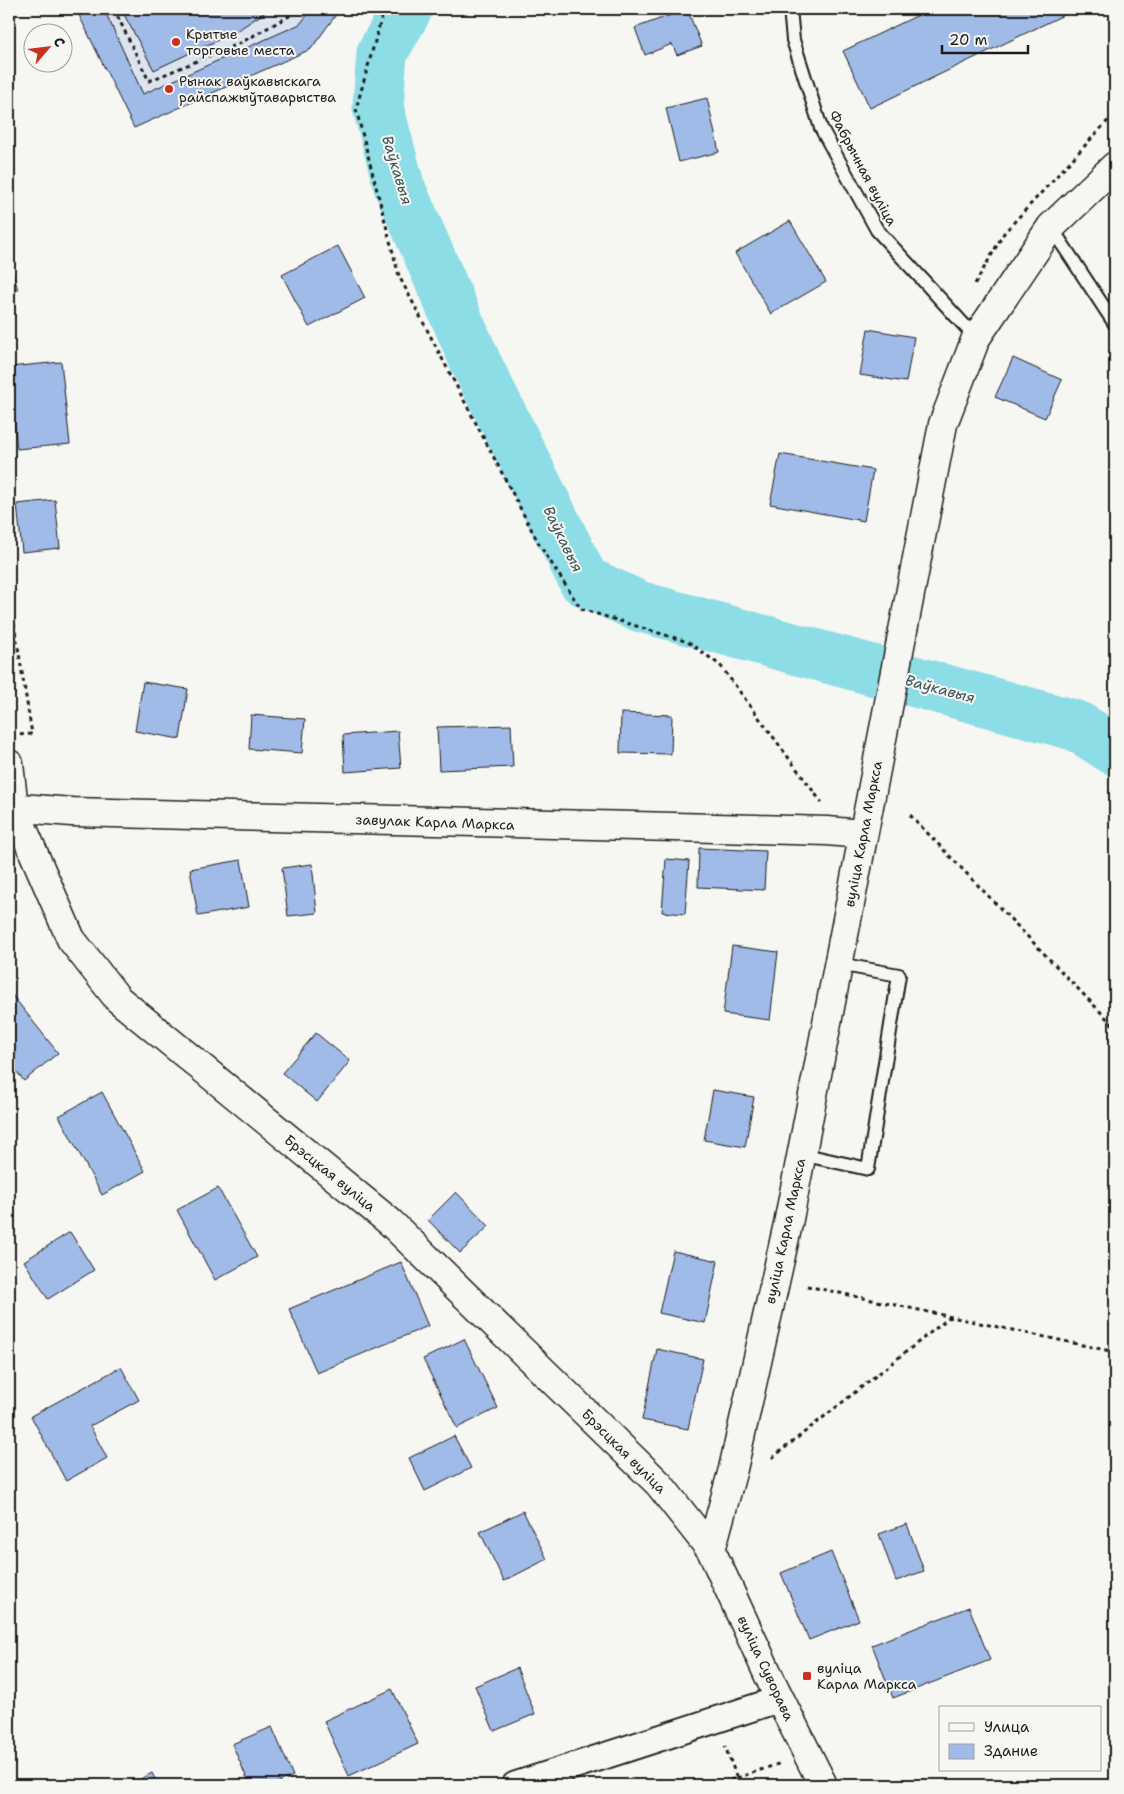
<svg xmlns="http://www.w3.org/2000/svg" width="1124" height="1794" font-family="'Shantell Sans',sans-serif">
<style>
.built{fill:#dce4ef}
.lines{fill:none;stroke-linecap:round;stroke-linejoin:round}
.river{stroke:#8cdde5;stroke-width:51}
.building{fill:#a1bbe8;stroke:#1c1c1c}
.lane-casing{stroke:#1c1c1c;stroke-width:16}
.street-casing{stroke:#1c1c1c;stroke-width:29}
.secondary-casing{stroke:#1c1c1c;stroke-width:31}
.path{stroke:#1c1c1c;stroke-width:3;stroke-dasharray:4 4;stroke-linecap:butt}
.lane{stroke:#f6f6f2;stroke-width:12}
.street{stroke:#f6f6f2;stroke-width:25}
.secondary{stroke:#f6f6f2;stroke-width:28}
.poi-dot{fill:#c8321e;stroke:#f6f6f2;stroke-width:2}
.labels{text-anchor:middle;dominant-baseline:central;stroke-width:4;stroke-linejoin:round;paint-order:stroke}
.poi-label{font-size:14px;fill:#1c1c1c;stroke:#f6f6f2;text-anchor:start}
.street-label{font-size:14px;fill:#1c1c1c;stroke:#f6f6f2}
.water-label{font-size:15px;font-style:italic;fill:#3e5658;stroke:#f6f6f2}
</style>
<rect width="100%" height="100%" fill="#f6f6f2"/>
<filter id="ink" filterUnits="userSpaceOnUse"><feTurbulence type="fractalNoise" baseFrequency=".02" numOctaves="2"/><feDisplacementMap in="SourceGraphic" scale="10" xChannelSelector="R" yChannelSelector="G"/><feConvolveMatrix kernelMatrix="1 2 1 2 8 2 1 2 1" color-interpolation-filters="sRGB"/></filter>
<g filter="url(#ink)">
<path class="built" d="M76,9h264l-29,40 -177,79z"/>
<g class="lines">
<path class="river" d="M407,9l-25,44 -4,54 21,79 77,177 108,218 54,25 439,120 38,24"/>
</g>
<path class="building" d="M76,9h28l39,85 157,-70 12,-15h28l-29,40 -177,79z
M121,9h149l-35,23 -81,38z
M687,9l15,37 -25,9 -5,-11 -27,11 -10,-27z
M931,9h145l-206,99 -27,-57z
M707,98l12,54 -40,10 -13,-54z
M790,221l36,61 -55,32 -36,-61z
M338,246l27,52 -56,29 -27,-52z
M9,259l9,31 -9,3z
M868,329l46,8 -8,45 -46,-7z
M1013,358l49,22 -17,38 -50,-21z
M61,362l9,82 -53,5 -8,-82z
M780,454l93,16 -9,51 -94,-17z
M55,500l5,48 -38,4 -5,-48z
M143,682l45,7 -8,50 -45,-8z
M621,713l51,2 -1,39 -51,-1z
M251,715l54,4 -3,34 -53,-4z
M511,725l2,42 -74,3 -2,-43z
M398,731l3,37 -56,4 -2,-37z
M699,848l67,3 -2,39 -66,-3z
M666,859l23,2 -4,53 -23,-2z
M241,860l8,47 -51,9 -8,-47z
M312,864l5,49 -29,3 -6,-48z
M732,946l46,6 -8,68 -47,-6z
M9,991l49,62 -34,28 -15,-19z
M316,1033l34,28 -33,41 -35,-29z
M713,1090l41,7 -9,50 -41,-7z
M102,1092l43,79 -43,24 -43,-79z
M218,1188l39,69 -42,23 -38,-70z
M456,1192l33,34 -29,27 -32,-33z
M70,1232l24,38 -46,29 -24,-38z
M673,1251l45,10 -13,62 -46,-10z
M401,1262l27,64 -111,47 -28,-64z
M464,1339l34,69 -41,20 -34,-69z
M657,1349l46,10 -15,70 -46,-9z
M121,1367l18,33 -49,26 17,32 -41,23 -35,-65z
M454,1436l17,32 -46,23 -16,-33z
M523,1511l24,48 -43,22 -24,-49z
M907,1524l17,47 -28,10 -17,-47z
M831,1552l28,68 -50,20 -28,-67z
M969,1607l21,53 -97,38 -21,-53z
M517,1668l18,46 -41,17 -19,-45z
M392,1689l26,55 -69,32 -25,-55z
M272,1727l21,49 -21,9h-22l-18,-41z
M152,1773l6,12h-29z"/>
<g class="lines">
<defs>
<path id="lane" d="M790,9l3,31 28,88 56,102 99,108
M1051,227l64,97
M801,1154l67,15 31,-194 -61,-11"/>
<path id="street" d="M515,1785l265,-86"/>
<path id="secondary" d="M9,764l5,44 57,131 47,60 272,223 269,262 52,66 62,135 50,100
M9,807l63,5 684,17 71,2 35,3
M711,1550l22,-81 55,-245 155,-800 33,-86 75,-111 64,-61"/>
</defs>
<use href="#lane" class="lane-casing"/>
<use href="#street" class="street-casing"/>
<use href="#secondary" class="secondary-casing"/>
<path class="path" d="M114,9l35,72 91,-38 62,-34
M384,9l-28,100 43,167 140,268 42,65 107,33 32,23 102,138
M975,284l29,-51 111,-120
M9,592l23,142 -15,1
M910,815l205,212
M807,1286l308,66
M772,1458l178,-141
M737,1778l44,-15
M715,1785l22,-7 -12,-32"/>
<use href="#lane" class="lane"/>
<use href="#street" class="street"/>
<use href="#secondary" class="secondary"/>
</g>
</g>
<g class="poi-dot">
<circle cx="176" cy="42" r="5"/>
<circle cx="169" cy="89" r="5"/>
<rect x="802" y="1671" width="10" height="10" rx="2.5"/>
</g>
<g class="labels">
<g class="poi-label">
<text x="186" y="34">Крытые<tspan x="186" dy="16">торговые места</tspan></text>
<text x="179" y="81">Рынак ваўкавыскага<tspan x="179" dy="16">райспажыўтаварыства</tspan></text>
<text x="817" y="1668">вуліца<tspan x="817" dy="16">Карла Маркса</tspan></text>
</g>
<g class="street-label">
<text transform="translate(863 168) rotate(62)">Фабрычная вуліца</text>
<text transform="translate(435 822) rotate(2)">завулак Карла Маркса</text>
<text transform="translate(863 834) rotate(-79)">вуліца Карла Маркса</text>
<text transform="translate(330 1173) rotate(39)">Брэсцкая вуліца</text>
<text transform="translate(785 1231) rotate(-78)">вуліца Карла Маркса</text>
<text transform="translate(624 1451) rotate(45)">Брэсцкая вуліца</text>
<text transform="translate(766 1668) rotate(65)">вуліца Суворава</text>
</g>
<g class="water-label">
<text transform="translate(397 170) rotate(73)">Ваўкавыя</text>
<text transform="translate(563 539) rotate(64)">Ваўкавыя</text>
<text transform="translate(940 689) rotate(15)">Ваўкавыя</text>
</g>
</g>
<rect width="1124" height="1794" fill="none" stroke="#f6f6f2" stroke-width="30"/>
<rect x="15" y="15" width="1094" height="1764" fill="none" stroke="#1c1c1c" stroke-width="2" filter="url(#ink)"/>
<rect x="939" y="1706" width="162" height="65" fill="#f6f6f2" stroke="#9f9f9c"/>
<rect x="949" y="1723" width="25" height="8" fill="#f6f6f2" stroke="#9f9f9c"/>
<text x="984" y="1732" font-size="15" fill="#1c1c1c">Улица</text>
<rect x="949" y="1744" width="25" height="15" fill="#a1bbe8" stroke="#9f9f9c"/>
<text x="984" y="1756" font-size="15" fill="#1c1c1c">Здание</text>
<g transform="translate(48 48) rotate(62)"><circle r="24" fill="#f6f6f2" stroke="#9f9f9c"/>
<path d="M0-4L9 19L0 12L-9 19Z" fill="#c8321e"/>
<text y="-8" font-size="14" font-weight="bold" text-anchor="middle" fill="#1c1c1c">С</text>
</g>
<path d="M942 45v8h86v-8" fill="none" stroke="#1c1c1c" stroke-width="2.5"/>
<text x="949" y="45" font-size="15" fill="#1c1c1c" stroke="#f6f6f2" stroke-width="4" paint-order="stroke">20 m</text>
</svg>
